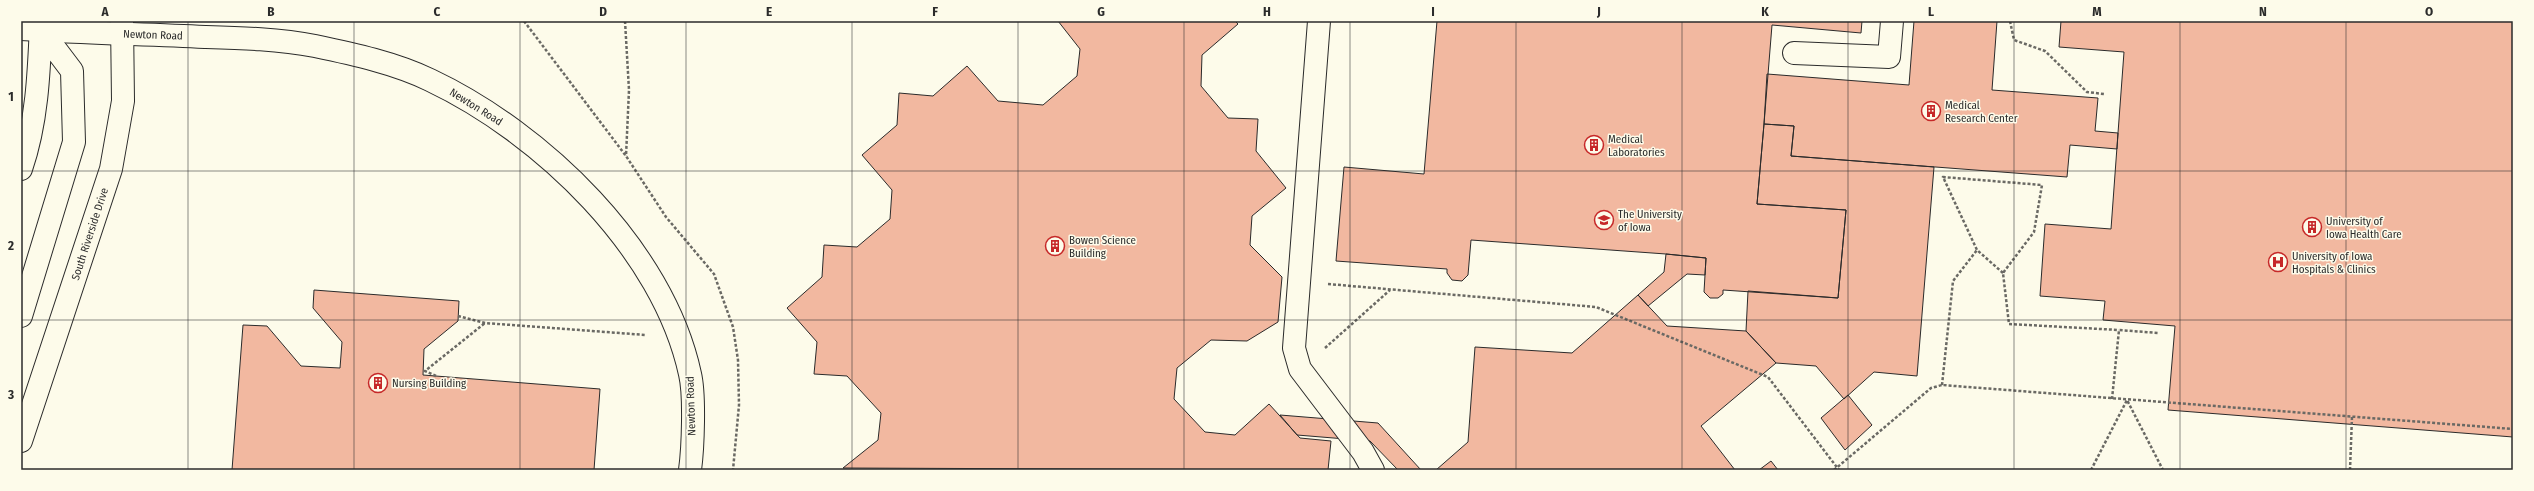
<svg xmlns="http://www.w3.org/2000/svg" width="2534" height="491" font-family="'Fira Sans Condensed',sans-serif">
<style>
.building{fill:#f2b8a0;stroke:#2b2b2b}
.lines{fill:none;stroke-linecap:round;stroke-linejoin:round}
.minor-casing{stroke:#2b2b2b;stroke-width:24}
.major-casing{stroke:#2b2b2b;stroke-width:24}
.path{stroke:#6a6964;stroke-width:2.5;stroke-dasharray:3 2;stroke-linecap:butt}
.minor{stroke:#fdfbea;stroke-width:22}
.major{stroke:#fdfbea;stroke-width:22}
.grid{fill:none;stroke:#2b2b2b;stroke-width:1;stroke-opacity:0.55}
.labels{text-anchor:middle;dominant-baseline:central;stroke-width:3;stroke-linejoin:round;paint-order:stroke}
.street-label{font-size:11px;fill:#2b2b2b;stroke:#fdfbea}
.poi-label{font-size:11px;fill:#2b2b2b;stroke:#fdfbea;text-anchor:start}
.neatline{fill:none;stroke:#2b2b2b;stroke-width:1.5}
.grid-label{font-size:13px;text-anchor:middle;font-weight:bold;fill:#2b2b2b}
</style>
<rect width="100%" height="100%" fill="#fdfbea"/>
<path class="building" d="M1058,21h177l3,3 -36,31 -1,31 27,32 30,1 -2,32 30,37 -34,28 -2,29 32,32 -4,45 -31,19 -36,-1 -34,28 -3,31 31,33 30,3 34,-31 31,34 31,3 -3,29 -485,-2 35,-28 3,-27 -34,-37 -33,-2 3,-32 -30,-34 35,-31 2,-32 33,2 33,-28 2,-29 -30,-35 35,-30 2,-32 34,3 34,-30 31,35 45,4 34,-29 3,-27z
M1437,21h425l-1,12 -89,-8 -8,99 -7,80 89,6 -8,88 -115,-8v4l-5,4h-8l-6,-6 2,-34 -40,-4 -195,-14 -3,35 -6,6 -10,-1 -5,-7v-4l-111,-8 8,-94 80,7z
M1914,21h83l-5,69 106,8 -3,33 23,2 -1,16 -47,-4 -3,32 -276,-21 3,-30 -30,-2 3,-50 142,11z
M2061,21h452v416l-345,-27 7,-84 -72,-6 2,-19 -65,-5 5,-72 66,5 7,-96 6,-81 -65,-5z
M1764,124l30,2 -3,30 143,11 -17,209 -43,-4 -30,27 -28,-33 -40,-3 -30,-32 2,-40 90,7 8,-88 -89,-6z
M1666,254l40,4 -1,17 -18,-1 -39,32 -10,-11 26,-23z
M314,290l145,11 -1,20 -34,28 -1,26 177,14 -6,81h-362l11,-145 24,1 34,40 39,2 2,-26 -29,-34z
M1638,295l29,31 79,5 30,32 -75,63 34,44h-299l32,-28 7,-95 97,6z
M1848,395l24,30 -27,25 -24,-32z
M1280,415l98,8 43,47h-23l-28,-29 -73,-6z
M1771,461l7,9h-19z"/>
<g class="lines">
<defs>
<path id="minor" d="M1319,21l-25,327 6,21 63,83 10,18
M21,29c61,4 123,5 184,8 36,1 74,2 110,9 38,8 80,17 115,34 112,53 233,169 260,294 5,21 3,74 0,96
M1794,53l95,4 3,-36"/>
<path id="major" d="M21,169c16,-46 18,-96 20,-145
M21,316l53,-174 -2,-71 -31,-41
M21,441l90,-272 12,-68 -1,-80"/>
</defs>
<use href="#minor" class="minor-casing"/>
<use href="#major" class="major-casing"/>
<path class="path" d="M524,21l102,135 40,61 48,57 19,53 5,33 1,45 -6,65
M625,21l4,69 -3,66
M2010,21l4,19 31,11 42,41 17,2
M2003,273l-26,-23 -34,-73 99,8 -8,47 -31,41 6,51 110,6
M1328,284l268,23 172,70 71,93
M458,316l27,7 161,12
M1325,348l65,-58
M436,376l-11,-5 60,-48
M1942,385l11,-104 24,-31
M2112,399l7,-69 40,3
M1834,470l97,-82 11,-3 571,44
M2091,470l36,-70 36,70
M2350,470l2,-53"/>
<use href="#minor" class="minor"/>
<use href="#major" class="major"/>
</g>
<path class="grid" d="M188,21v449M354,21v449M520,21v449M686,21v449M852,21v449M1018,21v449M1184,21v449M1350,21v449M1516,21v449M1682,21v449M1848,21v449M2014,21v449M2180,21v449M2346,21v449M21,171h2492M21,320h2492"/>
<defs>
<symbol id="building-ring" viewBox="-11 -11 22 22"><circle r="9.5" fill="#fdfbea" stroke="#c62828" stroke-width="1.5"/><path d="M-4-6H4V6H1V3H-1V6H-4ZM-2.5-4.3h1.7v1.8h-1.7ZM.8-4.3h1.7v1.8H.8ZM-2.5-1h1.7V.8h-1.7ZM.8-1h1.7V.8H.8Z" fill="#c62828"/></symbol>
<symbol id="university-ring" viewBox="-11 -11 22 22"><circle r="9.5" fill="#fdfbea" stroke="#c62828" stroke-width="1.5"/><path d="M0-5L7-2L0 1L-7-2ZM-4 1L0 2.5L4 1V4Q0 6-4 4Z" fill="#c62828"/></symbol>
<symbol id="hospital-ring" viewBox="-11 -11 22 22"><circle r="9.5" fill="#fdfbea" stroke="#c62828" stroke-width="1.5"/><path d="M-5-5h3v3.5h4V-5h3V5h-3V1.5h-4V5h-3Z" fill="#c62828"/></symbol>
</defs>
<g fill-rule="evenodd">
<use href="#building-ring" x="1920" y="100" width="22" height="22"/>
<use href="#building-ring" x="1583" y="134" width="22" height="22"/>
<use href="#university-ring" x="1593" y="209" width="22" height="22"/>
<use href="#building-ring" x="2301" y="216" width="22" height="22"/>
<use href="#building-ring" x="1044" y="235" width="22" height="22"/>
<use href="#hospital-ring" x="2267" y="251" width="22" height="22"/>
<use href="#building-ring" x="367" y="372" width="22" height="22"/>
</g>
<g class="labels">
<g class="street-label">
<text transform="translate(153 35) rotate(2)">Newton Road</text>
<text transform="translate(476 107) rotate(32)">Newton Road</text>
<text transform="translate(90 234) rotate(-72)">South Riverside Drive</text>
<text transform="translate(691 406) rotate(-92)">Newton Road</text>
</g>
<g class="poi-label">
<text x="1945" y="105">Medical<tspan x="1945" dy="13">Research Center</tspan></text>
<text x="1608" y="139">Medical<tspan x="1608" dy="13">Laboratories</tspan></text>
<text x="1618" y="214">The University<tspan x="1618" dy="13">of Iowa</tspan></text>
<text x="2326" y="221">University of<tspan x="2326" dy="13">Iowa Health Care</tspan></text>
<text x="1069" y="240">Bowen Science<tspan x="1069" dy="13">Building</tspan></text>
<text x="2292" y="256">University of Iowa<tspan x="2292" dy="13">Hospitals &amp; Clinics</tspan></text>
<text x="392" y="383">Nursing Building</text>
</g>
</g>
<rect width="2534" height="491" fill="none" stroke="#fdfbea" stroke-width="44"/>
<rect x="22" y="22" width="2490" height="447" class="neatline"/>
<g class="grid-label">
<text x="105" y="16">A</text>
<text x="271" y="16">B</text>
<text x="437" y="16">C</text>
<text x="603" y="16">D</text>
<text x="769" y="16">E</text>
<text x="935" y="16">F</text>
<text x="1101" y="16">G</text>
<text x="1267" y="16">H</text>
<text x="1433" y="16">I</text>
<text x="1599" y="16">J</text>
<text x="1765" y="16">K</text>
<text x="1931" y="16">L</text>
<text x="2097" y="16">M</text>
<text x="2263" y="16">N</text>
<text x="2429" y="16">O</text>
<text x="11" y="101">1</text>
<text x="11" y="250">2</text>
<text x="11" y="399">3</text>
</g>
</svg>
